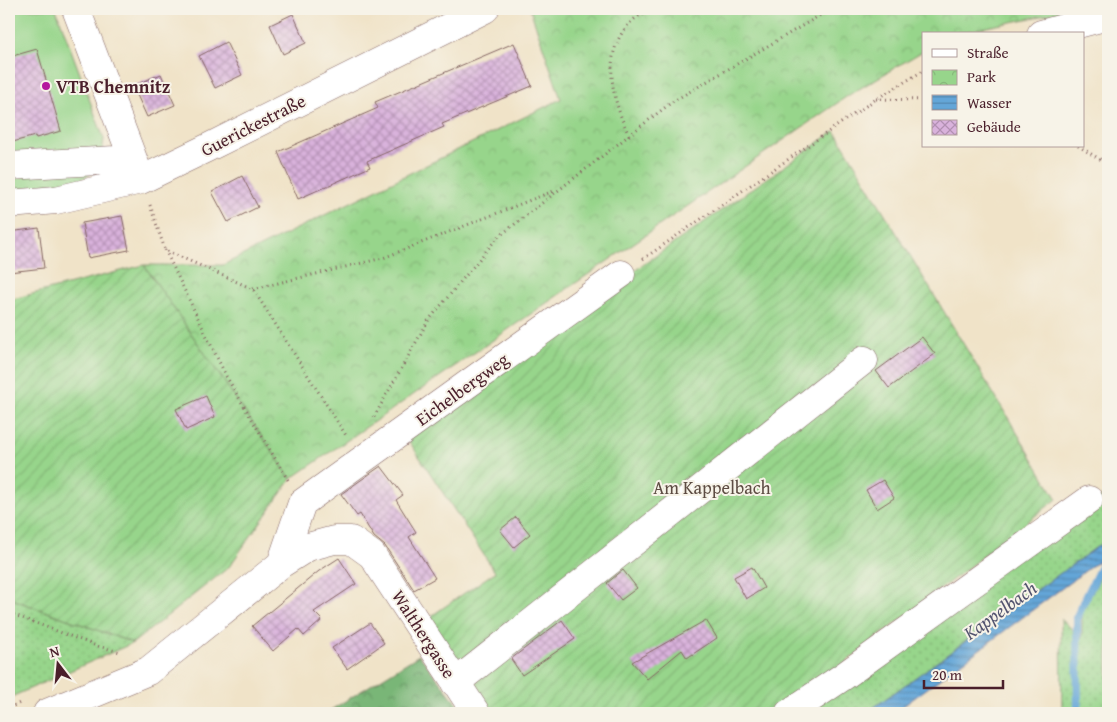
<svg xmlns="http://www.w3.org/2000/svg" width="1117" height="722" font-family="'Gentium Book Plus',serif">
<style>
.grass{fill:url(#grass-dots);stroke:#707a5b}
.forest{fill:url(#forest-crowns);stroke:#626a51}
.park{fill:url(#park-crowns);stroke:#707a5b}
.garden{fill:url(#garden-furrows);stroke:#707a5b}
.pitch{fill:#97d58b;stroke:#707a5b}
.water{fill:url(#water-rules);stroke:#576282}
.lines{fill:none;stroke-linecap:round;stroke-linejoin:round}
.stream{stroke:#64a6d8;stroke-width:8}
.building{fill:url(#building-cross-hatch)}
.minor-casing{stroke:#846462;stroke-width:29}
.path{stroke:#846462;stroke-width:3;stroke-dasharray:1 4;stroke-linecap:butt}
.minor{stroke:#fff;stroke-width:28}
.poi-dot{fill:#b5179e;stroke:#f7f3e8;stroke-width:2}
.labels{text-anchor:middle;dominant-baseline:central;stroke-width:4;stroke-linejoin:round;paint-order:stroke}
.poi-label{font-size:18px;font-weight:bold;fill:#4a1f2b;stroke:#f7f3e8;text-anchor:start}
.street-label{font-size:18px;fill:#4a1f2b;stroke:#f7f3e8}
.park-label{font-size:18px;fill:#5d4c43;stroke:#f7f3e8}
.water-label{font-size:19px;font-style:italic;fill:#545570;stroke:#f7f3e8}
</style>
<defs>
<pattern id="grass-dots" width="8" height="8" patternUnits="userSpaceOnUse" patternTransform="scale(1.25)"><rect width="8" height="8" fill="#97d58b"/><path d="M2 2h.1M6 6h.1" fill="none" stroke="#84b678" stroke-width="1.8" stroke-linecap="round"/></pattern>
<pattern id="forest-crowns" width="20" height="18" patternUnits="userSpaceOnUse" patternTransform="scale(1.25)"><rect width="20" height="18" fill="#79b677"/><path d="M2 6a3 3 0 1 1 6 0M12 15a3 3 0 1 1 6 0" fill="none" stroke="#659362"/></pattern>
<pattern id="park-crowns" width="20" height="18" patternUnits="userSpaceOnUse" patternTransform="scale(1.25)"><rect width="20" height="18" fill="#97d58b"/><path d="M2 6a3 3 0 1 1 6 0M12 15a3 3 0 1 1 6 0" fill="none" stroke="#84b678"/></pattern>
<pattern id="garden-furrows" width="10" height="10" patternUnits="userSpaceOnUse" patternTransform="scale(1.25)"><rect width="10" height="10" fill="#97d58b"/><path d="M-1 1l2-2M0 10L10 0M9 11l2-2" fill="none" stroke="#84b678"/></pattern>
<pattern id="water-rules" width="6" height="5" patternUnits="userSpaceOnUse" patternTransform="scale(1.25)"><rect width="6" height="5" fill="#64a6d8"/><path d="M0 2.5h6" fill="none" stroke="#5487af"/></pattern>
<pattern id="building-cross-hatch" width="8" height="8" patternUnits="userSpaceOnUse" patternTransform="scale(1.25)"><rect width="8" height="8" fill="#d9b2dc"/><path d="M0 0l8 8M0 8l8-8" fill="none" stroke="#b290b3"/></pattern>
</defs>
<rect width="100%" height="100%" fill="#f7f3e8"/>
<filter id="ink" filterUnits="userSpaceOnUse"><feTurbulence type="fractalNoise" baseFrequency=".02" numOctaves="2"/><feDisplacementMap in="SourceGraphic" scale="10" xChannelSelector="R" yChannelSelector="G"/><feConvolveMatrix kernelMatrix="1 2 1 2 8 2 1 2 1" color-interpolation-filters="sRGB"/></filter>
<filter id="wash" filterUnits="userSpaceOnUse"><feTurbulence type="fractalNoise" baseFrequency=".0096" numOctaves="4" result="noise"/><feDisplacementMap in="SourceGraphic" scale="20" xChannelSelector="R" yChannelSelector="G"/><feGaussianBlur stdDeviation="1.12" result="paint"/><feColorMatrix in="noise" values="0 0 0 0 0 0 0 0 0 0 0 0 0 0 0 0 0 1.4 0 .05"/><feComposite in="paint" operator="in"/></filter>
<g filter="url(#wash)">
<rect width="100%" height="100%" fill="#f0e3c8"/>
<path class="grass" d="M1108,491v48l-242,174h-67l295,-210z
M1108,562v151h-46l-1,-94 21,19v-25z
M9,598l124,45 -124,55z"/>
<path class="forest" d="M419,655l40,51 4,7h-137z"/>
<path class="park" d="M530,9h545l-122,25h-30v17l-74,44 -558,384 -147,-214h79l338,-166z"/>
<path class="garden" d="M835,131l222,368 -215,166 -71,48h-279l-68,-92 71,-49 -92,-140z
M144,265l147,214 -62,88 -96,76 -124,-45v-298z"/>
<path class="pitch" d="M9,9h47l48,130 -4,29 -32,20 -59,2z"/>
<path class="water" d="M1108,539v15l-214,159h-28z"/>
<g class="lines">
<path class="stream" d="M1078,713l-1,-97 31,-64"/>
</g>
<g id="blocks">
<path class="building" d="M293,14l13,29 -23,11 -13,-29z
M226,42l16,33 -27,13 -16,-32z
M514,43l18,43 -90,38 2,3 -77,34 3,6 -72,32 -20,-47 100,-44 -3,-6z
M37,49l24,82 -25,7 -1,-2 -26,7v-86z
M161,74l14,31 -28,12 -14,-31z
M242,176l16,31 -30,15 -16,-30z
M122,216l7,34 -41,8 -6,-35z
M39,228l5,40 -35,4v-40z
M922,337l13,17 -46,34 -13,-17z
M206,396l9,21 -29,13 -10,-21z
M381,466l22,29 -7,5 20,32 -7,5 26,41 -21,12 -29,-44 -11,-9 -14,-23 -3,2 -16,-22z
M883,480l11,18 -17,11 -11,-19z
M516,517l14,17 -16,13 -14,-17z
M339,558l17,26 -42,28 8,8 -18,16 -6,-7 -25,22 -21,-25 67,-55z
M752,567l12,21 -18,11 -12,-22z
M623,570l14,18 -16,12 -14,-17z
M562,620l13,19 -53,36 -11,-16z
M706,620l11,18 -30,20 -5,-8 -35,29 -15,-17z
M370,623l14,20 -37,26 -15,-21z"/>
</g>
</g>
<g filter="url(#ink)">
<use href="#blocks" fill-opacity="0" stroke="#846462" stroke-width="1"/>
<g class="lines">
<defs>
<path id="minor" d="M76,9l65,171
M1041,34l67,-18
M9,166l124,-7
M9,204l47,-4 85,-20 64,-31 280,-140
M281,564l21,-61 319,-229
M455,683l409,-323
M47,713l101,-42 133,-107 27,-17 26,-7h17l21,15 104,158
M789,713l55,-37 245,-176"/>
</defs>
<use href="#minor" class="minor-casing"/>
<path class="path" d="M637,9l2,8
M876,99l47,1
M629,135c-17,-34 -29,-83 2,-113 5,-5 13,-9 19,-13
M1078,146l30,18
M150,205l15,45 88,39 94,148
M165,250l61,126 62,104
M643,259l233,-160 47,-28
M253,289l130,-31 173,-68
M374,417l54,-96 69,-83 175,-136 159,-93
M9,613l85,32 26,7
M9,708l13,-6"/>
<use href="#minor" class="minor"/>
</g>
</g>
<circle class="poi-dot" cx="46" cy="86" r="5"/>
<g class="labels">
<g class="poi-label">
<text x="56" y="86">VTB Chemnitz</text>
</g>
<g class="street-label">
<text transform="translate(253 125) rotate(-27)">Guerickestraße</text>
<text transform="translate(462 389) rotate(-36)">Eichelbergweg</text>
<text transform="translate(424 634) rotate(57)">Walthergasse</text>
</g>
<g class="park-label">
<text x="712" y="487">Am Kappelbach</text>
</g>
<g class="water-label">
<text transform="translate(1000 610) rotate(-36)">Kappelbach</text>
</g>
</g>
<rect width="1117" height="722" fill="none" stroke="#f7f3e8" stroke-width="30"/>
<rect x="922" y="32" width="162" height="115" fill="#f7f3e8" stroke="#b29e9c"/>
<rect x="932" y="49" width="25" height="8" fill="#ffffff" stroke="#b29e9c"/>
<text x="967" y="58" font-size="15" fill="#4a1f2b">Straße</text>
<rect x="932" y="70" width="25" height="15" fill="url(#park-crowns)" stroke="#b29e9c"/>
<text x="967" y="82" font-size="15" fill="#4a1f2b">Park</text>
<rect x="932" y="95" width="25" height="15" fill="url(#water-rules)" stroke="#b29e9c"/>
<text x="967" y="108" font-size="15" fill="#4a1f2b">Wasser</text>
<rect x="932" y="120" width="25" height="15" fill="url(#building-cross-hatch)" stroke="#b29e9c"/>
<text x="967" y="132" font-size="15" fill="#4a1f2b">Gebäude</text>
<g transform="translate(58 664) rotate(344)" stroke="#f7f3e8" stroke-width="4" paint-order="stroke">
<path d="M0-4L9 19L0 12L-9 19Z" fill="#4a1f2b"/>
<text y="-8" font-size="14" font-weight="bold" text-anchor="middle" fill="#4a1f2b">N</text>
</g>
<path d="M924 680v8h79v-8" fill="none" stroke="#4a1f2b" stroke-width="2.5"/>
<text x="932" y="680" font-size="15" fill="#4a1f2b" stroke="#f7f3e8" stroke-width="4" paint-order="stroke">20 m</text>
</svg>
